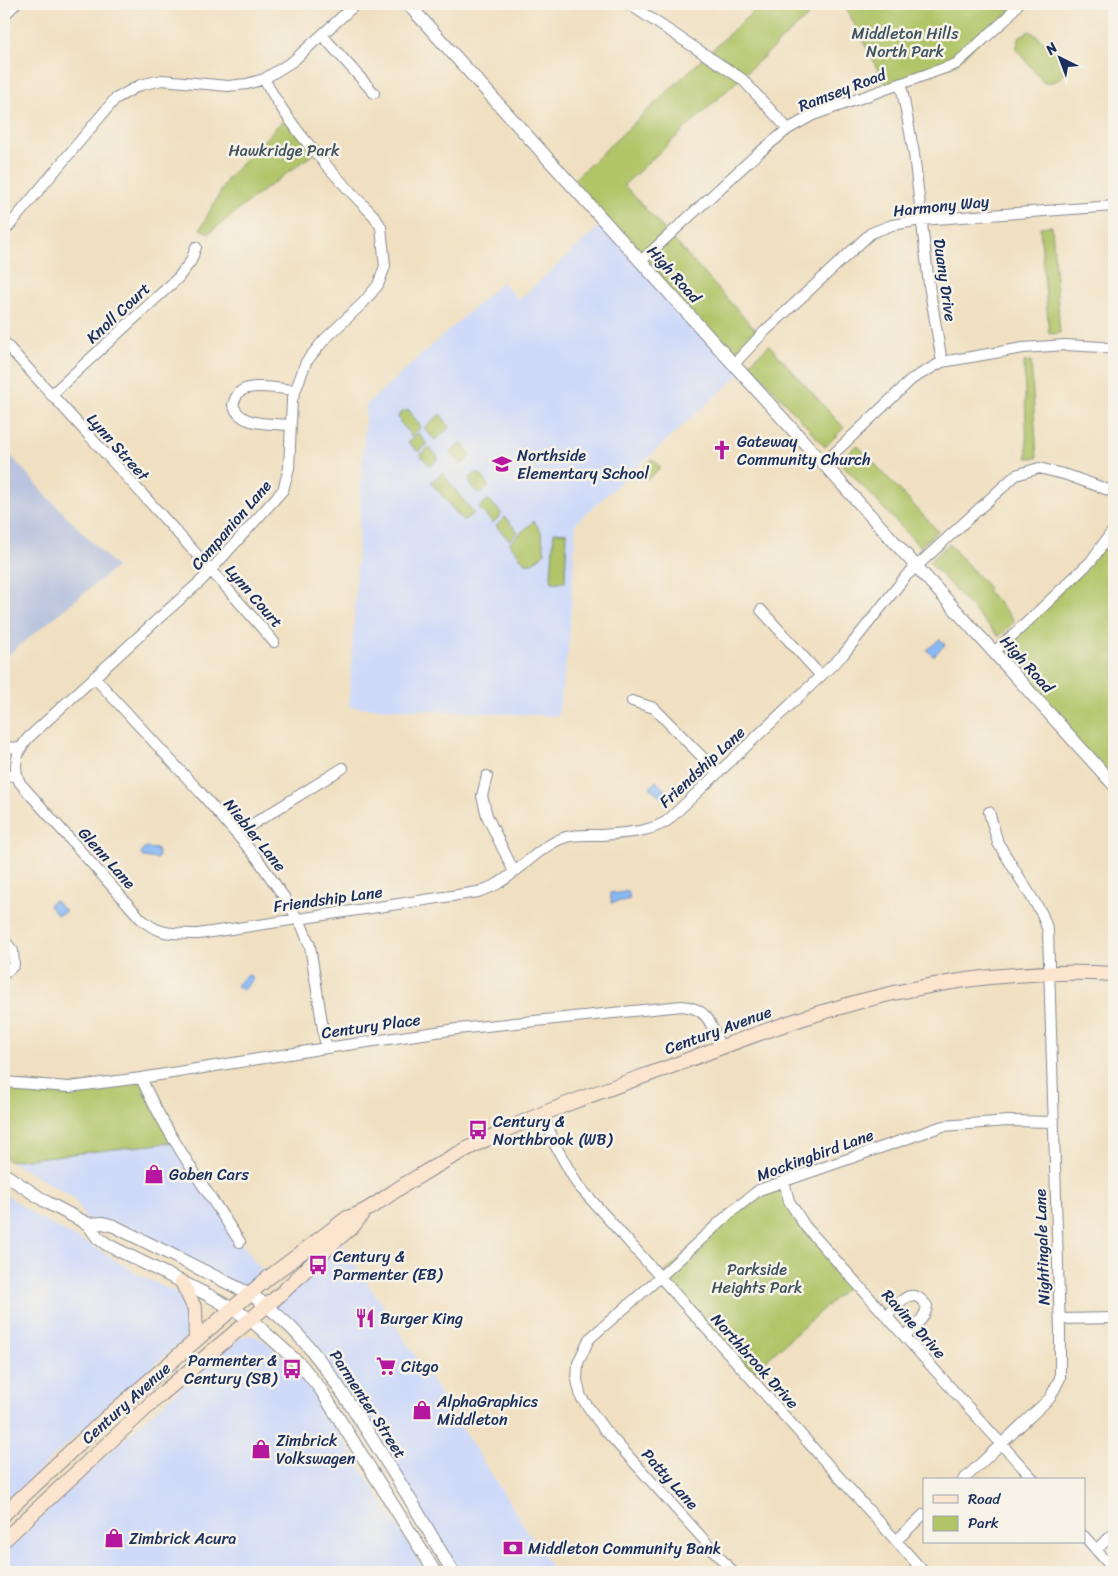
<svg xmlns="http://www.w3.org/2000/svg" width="1118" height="1576" font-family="Sriracha,sans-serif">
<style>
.built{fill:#cfdaf9}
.industrial{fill:#bac4de}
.green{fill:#b1c467;stroke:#667a62}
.water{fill:#89baf5;stroke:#5274aa}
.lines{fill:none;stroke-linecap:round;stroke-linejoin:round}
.minor-casing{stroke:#868890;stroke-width:12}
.tertiary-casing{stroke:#868890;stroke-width:14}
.secondary-casing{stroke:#868890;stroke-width:16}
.minor{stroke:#fff;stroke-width:10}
.tertiary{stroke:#fff;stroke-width:12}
.secondary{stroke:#fce5cf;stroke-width:14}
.labels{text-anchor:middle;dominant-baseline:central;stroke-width:5;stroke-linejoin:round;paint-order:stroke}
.park-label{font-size:16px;fill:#405460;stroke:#f7f3e8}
.street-label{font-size:16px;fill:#1b2f5e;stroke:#f7f3e8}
.poi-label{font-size:16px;fill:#1b2f5e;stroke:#f7f3e8;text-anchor:start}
</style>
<rect width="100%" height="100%" fill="#f7f3e8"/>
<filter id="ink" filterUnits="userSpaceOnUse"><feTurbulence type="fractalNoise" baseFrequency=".02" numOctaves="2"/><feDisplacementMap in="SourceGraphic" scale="10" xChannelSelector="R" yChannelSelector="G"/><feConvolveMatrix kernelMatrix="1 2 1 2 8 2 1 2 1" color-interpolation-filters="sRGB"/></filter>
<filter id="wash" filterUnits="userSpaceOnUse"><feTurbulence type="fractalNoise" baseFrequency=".0096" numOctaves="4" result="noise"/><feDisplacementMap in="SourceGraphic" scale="20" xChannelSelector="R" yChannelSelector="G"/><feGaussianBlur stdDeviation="1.12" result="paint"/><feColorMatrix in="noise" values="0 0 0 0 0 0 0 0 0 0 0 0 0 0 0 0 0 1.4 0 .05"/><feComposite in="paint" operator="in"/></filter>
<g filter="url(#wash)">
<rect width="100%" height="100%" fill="#f0e0c1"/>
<path class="built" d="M605,221l137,151 -166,151 -7,119 -11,74 -209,-9 17,-302 136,-123 17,18z
M176,1142l64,100 28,36 -18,16 -136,-68 -26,-2 -14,-26 -64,-37z
M4,1193l35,25 55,29 45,28 40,19 9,9 3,26 -8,11 -67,58 -112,105z
M338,1238l79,120 137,214h-101l-112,-183 -74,-84z
M252,1335l11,5 19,16 31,36 113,180h-422v-21l146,-136 84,-73 8,-5z"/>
<path class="industrial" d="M4,448l43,48 69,71 -112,91z"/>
<path class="green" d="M761,4h60l-197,181 137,151 -27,28 -164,-181z
M844,4h174l-62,60 -69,24z
M1030,31l38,28c-1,17 -8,23 -24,24l-28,-34 4,-13z
M287,116l28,37 -50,36 -56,44 -9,-4 28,-51z
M1052,226l8,107 -11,1 -9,-107z
M769,345l75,83 -19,19 -75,-84z
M1031,361l6,97h-10l-3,-96z
M409,410l12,17 -10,10c-3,-8 -10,-11 -13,-20l3,-5z
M440,414l10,13 -15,13 -11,-12z
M418,433l9,11 -9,8 -10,-10z
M461,443l11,12 -11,10 -11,-12z
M857,445l81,86 -18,16 -81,-86z
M429,447l10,11 -9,8 -10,-11z
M652,459l9,8 -13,12 -7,-8z
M442,473l32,40 -11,8 -32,-39z
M476,473h3l7,8 2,6 -6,6 -5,-1 -7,-8v-6z
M488,499l14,15 -9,9 -14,-15z
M505,517l13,15 -9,8 -13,-14z
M534,521l7,11 4,21 -13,10h-7l-16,-20z
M1114,529v256l-120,-133 30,-27z
M554,532l13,1 -2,49h-13l-1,-5z
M949,544l40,44 -2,2 28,31 -16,16 -70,-75z
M141,1078l35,64 -166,19 -6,-3v-76l65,5z
M784,1181l5,20 65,80 -105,95 -89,-99 70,-64z"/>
<path class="water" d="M940,639l5,6 -12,11 -6,-6z
M656,781l12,12 -6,6 -12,-12z
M144,848l13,1 2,8 -2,2 -14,-2 -2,-3z
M628,891l2,8 -18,4 -2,-10 4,-1v2z
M52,901h3l8,8h2v3l-8,3 -8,-9z
M249,975l3,2v3l-9,10 -7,-5 10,-9z"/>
</g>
<g filter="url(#ink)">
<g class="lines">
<defs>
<path id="minor" d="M629,4l113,75 46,50
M322,35l52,58
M264,79c28,52 69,95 110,137l7,11 4,39 -7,19 -15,18 -39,37 -18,22 -14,38 -3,68 -6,22 -81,90 -43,38 -131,120c-11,13 -16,29 -8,45l121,136c20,17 32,14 57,15l280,-42c7,-3 15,-5 21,-9 22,-13 42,-38 67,-46 11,-3 22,-2 34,-2 22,-2 48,-2 67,-14l176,-166 63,-79 110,-101 23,-7 28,7 47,17
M901,84l13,70 15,131 13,77
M4,232l111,-133 25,-14 22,-5 66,6 19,-2 17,-5 29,-18 63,-57
M641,261l114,-105 33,-27 25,-14 143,-51 49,-44 13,-16
M4,342c90,100 182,198 270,300
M734,364l30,-32 107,-99 21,-8 29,-5 193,-14
M51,395l127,-117 13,-17 5,-14
M290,425c-20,-2 -49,2 -57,-20 2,-5 3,-11 8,-14 11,-8 40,-2 54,-1
M824,463l88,-84 30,-17 81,-14 42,-3 37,2 12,3
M761,610l60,66
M994,652l30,-27 67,-64 23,-32
M94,677l106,115 57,66 27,39 18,29 8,20 16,102
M632,701l22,7 64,65
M4,747l15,1
M4,776l12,-1
M487,776l-5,20 5,20 27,56
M237,834l106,-66
M4,940l9,11 1,14 -10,9
M141,1078c26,58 65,111 99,164
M4,1082l65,5 72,-9 185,-30 131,-19 225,-23c27,2 30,20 38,42
M543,1113l12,32 22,39 347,388
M784,1181l5,20 16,25 229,254
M887,1316c13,-14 24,-32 40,-10 -2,14 -13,20 -22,31
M1060,1319l54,-1
M963,1480l87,-82 10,-20v-47l-12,-400 -6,-17 -44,-71 -9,-31
M1084,1536l30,34
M896,1541l28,-27
M1096,1550l18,-17
M733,1572l-129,-143 -23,-32 -4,-17 1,-17 11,-24 61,-53 80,-73 29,-23 184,-64 65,-5 46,1"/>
<path id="tertiary" d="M408,4l706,781
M4,14l10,-10
M4,1174l44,29 40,21 10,14 10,7 100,50 42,24 52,47 19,24 114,182
M88,1224l15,-1 11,3 136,68c52,34 83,83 116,135 18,29 37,58 54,87 11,19 22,38 33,56"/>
<path id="secondary" d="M182,1282l13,27 1,31
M4,1514l100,-94 129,-112 35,-30 79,-60c21,-6 38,-21 57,-33 29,-18 61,-36 93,-51 56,-27 117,-47 175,-68 50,-19 100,-39 151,-54 93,-29 194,-44 291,-38
M4,1540l154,-143 125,-105 50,-49 20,-17 9,-12"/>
</defs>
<use href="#minor" class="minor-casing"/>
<use href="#tertiary" class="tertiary-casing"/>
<use href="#secondary" class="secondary-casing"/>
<use href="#minor" class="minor"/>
<use href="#tertiary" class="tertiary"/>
<use href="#secondary" class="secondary"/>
</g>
</g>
<defs>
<symbol id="church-bare" viewBox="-9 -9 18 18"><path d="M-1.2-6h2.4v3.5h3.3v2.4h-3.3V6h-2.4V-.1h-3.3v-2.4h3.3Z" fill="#b5179e" stroke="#f7f3e8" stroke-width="2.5" paint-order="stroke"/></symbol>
<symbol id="school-bare" viewBox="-9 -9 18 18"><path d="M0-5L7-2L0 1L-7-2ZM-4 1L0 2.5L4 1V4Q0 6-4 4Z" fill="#b5179e" stroke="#f7f3e8" stroke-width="2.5" paint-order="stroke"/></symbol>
<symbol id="bus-bare" viewBox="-9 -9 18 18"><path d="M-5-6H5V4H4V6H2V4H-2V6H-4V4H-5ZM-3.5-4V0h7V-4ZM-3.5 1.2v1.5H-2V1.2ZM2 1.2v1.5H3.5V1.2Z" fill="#b5179e" stroke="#f7f3e8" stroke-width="2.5" paint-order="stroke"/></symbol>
<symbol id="shop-bare" viewBox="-9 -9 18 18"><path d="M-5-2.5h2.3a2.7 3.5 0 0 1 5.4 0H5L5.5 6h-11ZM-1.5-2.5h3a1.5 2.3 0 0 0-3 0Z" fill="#b5179e" stroke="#f7f3e8" stroke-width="2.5" paint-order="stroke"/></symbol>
<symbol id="restaurant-bare" viewBox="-9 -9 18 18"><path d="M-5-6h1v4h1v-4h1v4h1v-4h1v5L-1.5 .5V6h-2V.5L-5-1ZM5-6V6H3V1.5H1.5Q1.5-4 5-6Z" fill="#b5179e" stroke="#f7f3e8" stroke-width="2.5" paint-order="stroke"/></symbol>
<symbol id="supermarket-bare" viewBox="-9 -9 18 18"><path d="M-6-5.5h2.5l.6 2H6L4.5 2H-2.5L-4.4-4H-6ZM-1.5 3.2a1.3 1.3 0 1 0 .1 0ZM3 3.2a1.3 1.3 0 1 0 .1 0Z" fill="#b5179e" stroke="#f7f3e8" stroke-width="2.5" paint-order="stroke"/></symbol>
<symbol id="bank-bare" viewBox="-9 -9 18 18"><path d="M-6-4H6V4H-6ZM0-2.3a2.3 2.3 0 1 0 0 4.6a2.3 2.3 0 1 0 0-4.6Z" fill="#b5179e" stroke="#f7f3e8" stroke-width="2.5" paint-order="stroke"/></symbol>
</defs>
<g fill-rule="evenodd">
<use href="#church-bare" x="708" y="436" width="28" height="28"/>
<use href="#school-bare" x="488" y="450" width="28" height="28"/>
<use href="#bus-bare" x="464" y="1116" width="28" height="28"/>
<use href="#shop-bare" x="140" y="1160" width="28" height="28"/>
<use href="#bus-bare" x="304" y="1251" width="28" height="28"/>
<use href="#restaurant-bare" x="351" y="1304" width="28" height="28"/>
<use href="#supermarket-bare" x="372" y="1352" width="28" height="28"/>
<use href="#bus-bare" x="278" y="1355" width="28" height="28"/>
<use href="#shop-bare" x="408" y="1396" width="28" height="28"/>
<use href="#shop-bare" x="247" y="1435" width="28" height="28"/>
<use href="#shop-bare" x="100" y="1524" width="28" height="28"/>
<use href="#bank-bare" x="499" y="1534" width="28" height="28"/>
</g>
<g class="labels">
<g class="park-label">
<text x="905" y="33">Middleton Hills<tspan x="905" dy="18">North Park</tspan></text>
<text x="284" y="150">Hawkridge Park</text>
<text x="757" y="1269">Parkside<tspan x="757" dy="18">Heights Park</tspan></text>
</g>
<g class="street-label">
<text transform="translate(842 90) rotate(-21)">Ramsey Road</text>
<text transform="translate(941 206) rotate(-6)">Harmony Way</text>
<text transform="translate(674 274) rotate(48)">High Road</text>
<text transform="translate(945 280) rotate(82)">Duany Drive</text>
<text transform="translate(118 313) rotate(-43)">Knoll Court</text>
<text transform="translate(118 447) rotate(48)">Lynn Street</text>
<text transform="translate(231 525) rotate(-49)">Companion Lane</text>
<text transform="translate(254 596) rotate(49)">Lynn Court</text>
<text transform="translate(1027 664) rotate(48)">High Road</text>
<text transform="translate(702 767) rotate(-43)">Friendship Lane</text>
<text transform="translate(255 835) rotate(51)">Niebler Lane</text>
<text transform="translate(107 858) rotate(48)">Glenn Lane</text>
<text transform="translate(328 899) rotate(-8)">Friendship Lane</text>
<text transform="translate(371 1026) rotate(-8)">Century Place</text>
<text transform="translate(718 1030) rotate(-20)">Century Avenue</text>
<text transform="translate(815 1155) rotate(-20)">Mockingbird Lane</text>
<text transform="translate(1042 1247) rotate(-92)">Nightingale Lane</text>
<text transform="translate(914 1324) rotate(48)">Ravine Drive</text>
<text transform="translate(755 1361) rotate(48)">Northbrook Drive</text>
<text transform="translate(126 1403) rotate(-42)">Century Avenue</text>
<text transform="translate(368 1404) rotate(57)">Parmenter Street</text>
<text transform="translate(670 1479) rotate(48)">Patty Lane</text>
</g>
<g class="poi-label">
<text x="737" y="441">Gateway<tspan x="737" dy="18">Community Church</tspan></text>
<text x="517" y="455">Northside<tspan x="517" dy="18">Elementary School</tspan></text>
<text x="493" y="1121">Century &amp;<tspan x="493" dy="18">Northbrook (WB)</tspan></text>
<text x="169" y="1174">Goben Cars</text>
<text x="333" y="1256">Century &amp;<tspan x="333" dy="18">Parmenter (EB)</tspan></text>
<text x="380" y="1318">Burger King</text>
<text x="277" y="1360" text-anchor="end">Parmenter &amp;<tspan x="277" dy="18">Century (SB)</tspan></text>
<text x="401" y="1366">Citgo</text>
<text x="437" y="1401">AlphaGraphics<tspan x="437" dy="18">Middleton</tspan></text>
<text x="276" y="1440">Zimbrick<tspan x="276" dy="18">Volkswagen</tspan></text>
<text x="129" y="1538">Zimbrick Acura</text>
<text x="528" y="1548">Middleton Community Bank</text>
</g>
</g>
<rect width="1118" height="1576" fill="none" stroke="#f7f3e8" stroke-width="20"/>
<rect x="923" y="1478" width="162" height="65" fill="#f7f3e8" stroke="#9fa5b1"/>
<rect x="933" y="1495" width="25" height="8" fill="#fce5cf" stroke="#9fa5b1"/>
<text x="968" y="1504" font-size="15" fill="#1b2f5e">Road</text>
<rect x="933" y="1516" width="25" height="15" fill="#b1c467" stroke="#9fa5b1"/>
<text x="968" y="1528" font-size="15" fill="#1b2f5e">Park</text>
<g transform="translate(1060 58) rotate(318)" stroke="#f7f3e8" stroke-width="4" paint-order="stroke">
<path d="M0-4L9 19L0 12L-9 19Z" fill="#1b2f5e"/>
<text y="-8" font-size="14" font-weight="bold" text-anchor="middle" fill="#1b2f5e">N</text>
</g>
</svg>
